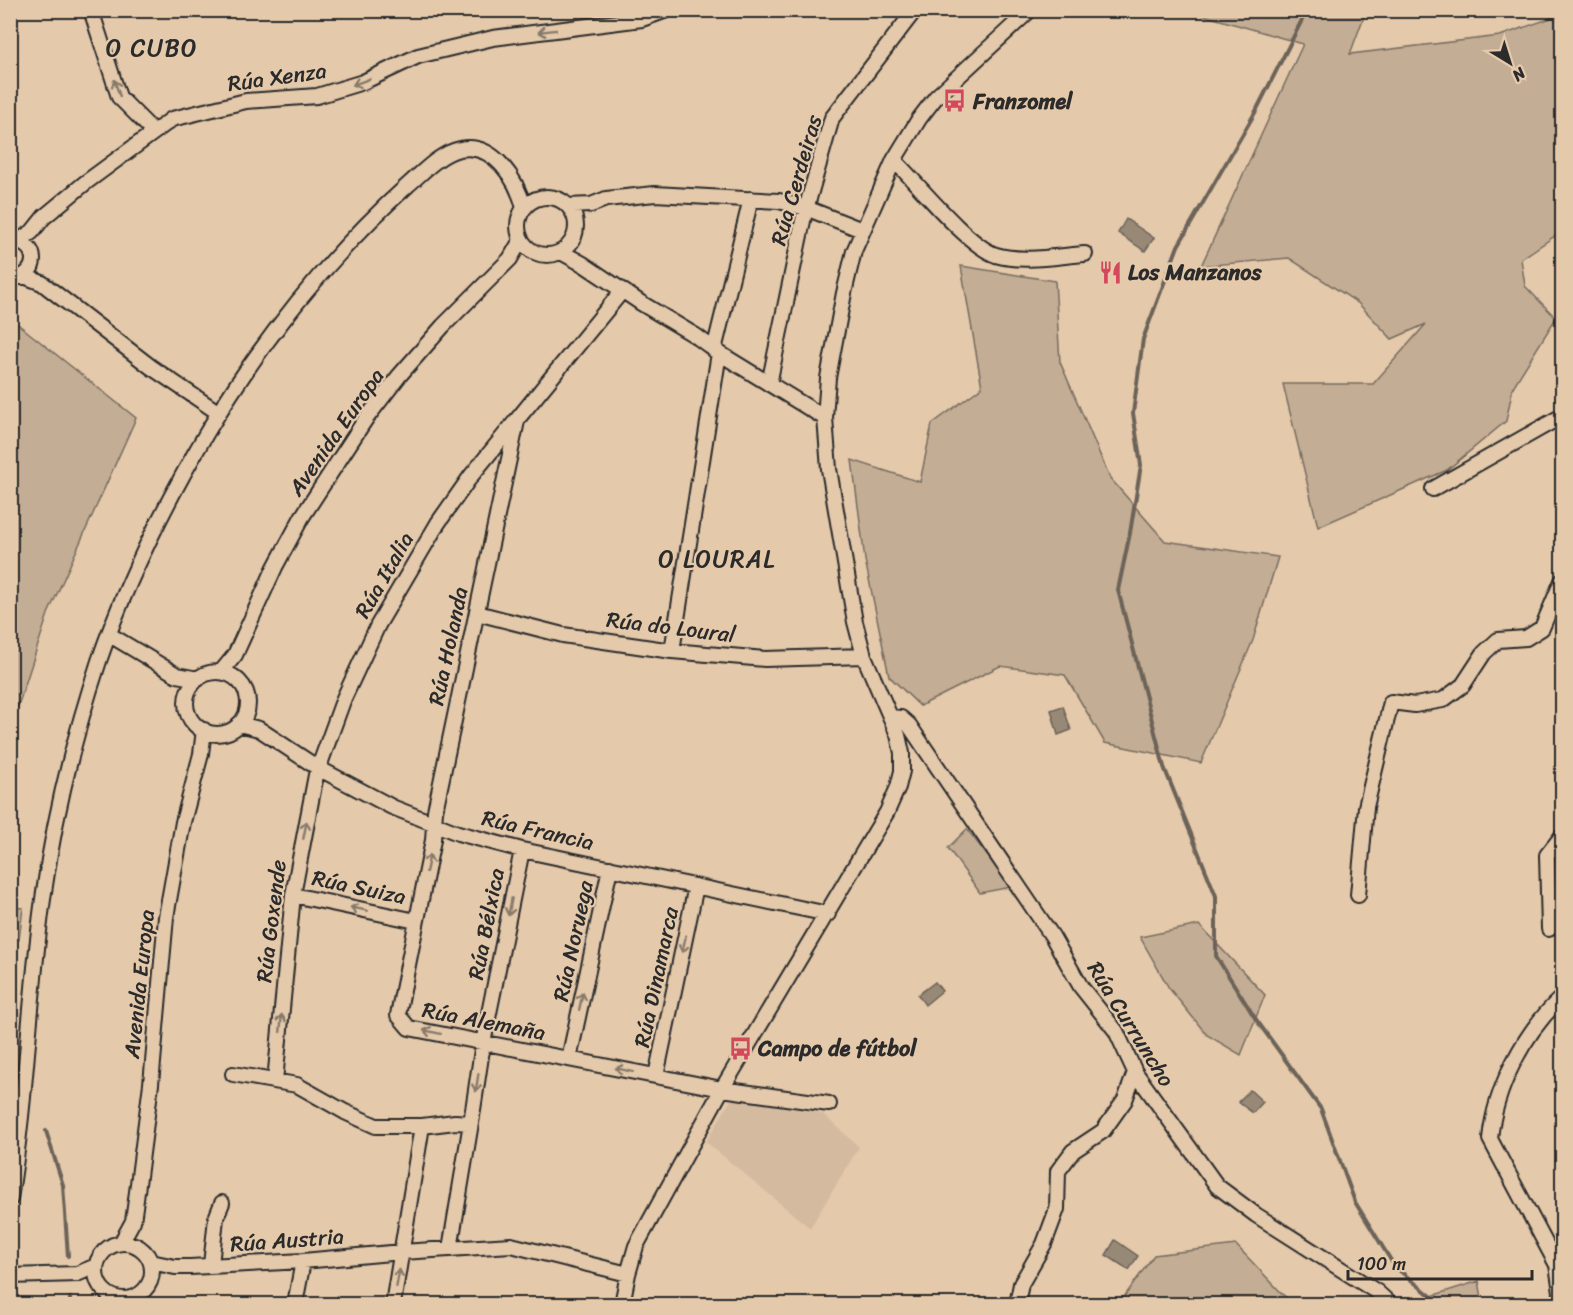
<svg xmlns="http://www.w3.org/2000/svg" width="1573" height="1315" font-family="Sriracha,sans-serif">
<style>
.built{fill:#d4bba0}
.green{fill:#c3ad94;stroke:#776c60;stroke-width:1.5}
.water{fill:#988977;stroke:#6c6359;stroke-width:1.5}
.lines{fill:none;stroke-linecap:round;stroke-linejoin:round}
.stream{stroke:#6c6359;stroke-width:4}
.minor-casing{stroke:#2b2b2b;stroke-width:18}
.minor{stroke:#e4c9ab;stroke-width:14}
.oneway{stroke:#887a6b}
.labels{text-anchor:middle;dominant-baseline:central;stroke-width:4.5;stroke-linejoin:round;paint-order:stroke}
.street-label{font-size:22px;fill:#2b2b2b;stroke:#e4c9ab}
.poi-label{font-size:22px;font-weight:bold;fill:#2b2b2b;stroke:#e4c9ab;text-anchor:start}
.neighbourhood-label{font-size:24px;letter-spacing:1.5px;fill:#2b2b2b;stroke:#e4c9ab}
</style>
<rect width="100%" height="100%" fill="#e4c9ab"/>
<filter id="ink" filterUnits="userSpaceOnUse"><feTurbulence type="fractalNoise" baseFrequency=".0167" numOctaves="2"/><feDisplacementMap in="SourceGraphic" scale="12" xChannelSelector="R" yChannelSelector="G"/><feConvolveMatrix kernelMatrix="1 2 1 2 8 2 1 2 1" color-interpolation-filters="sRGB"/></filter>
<g filter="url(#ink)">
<path class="built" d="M734,1095l89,19 36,33 -49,81 -104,-86z"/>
<path class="green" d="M1189,11h177l-16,43 150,-18 62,-22v217l-41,28 4,27 31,32 -43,69 -7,34 -59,49 -129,57 -35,-143h90l53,-60 -34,15 -34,-36 -69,-45 -88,8 102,-222z
M961,266l94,15 5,81 50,116 55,63 113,16 -25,83 -52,123 -96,-20 -40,-68 -65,-9 -80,40 -31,-30 -24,-116 -13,-100 68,22 12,-58 50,-37z
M14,321l122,97 -88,196 -37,114 -1,-405z
M967,829l44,58 -31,6 -32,-45z
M11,907l12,1 -4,32 -8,-1z
M1199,925l66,70 -24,60 -34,-20 -38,-47 -29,-51z
M1236,1245l56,59h-173l35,-49z
M1479,1281l4,23h-74v-1z"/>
<path class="water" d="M1126,219l28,19 -9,13 -27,-18z
M1063,706l8,24 -13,5 -7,-25z
M935,982l7,9 -17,14 -7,-10z
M1250,1090l13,12 -10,11 -15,-11z
M1115,1240l23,16 -9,14 -23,-15z"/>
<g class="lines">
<path class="stream" d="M1307,10l-51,101 -78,135 -35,93 -10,74 8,52 -11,68 -12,57 46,177 52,129v60l39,62 66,91 34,93 40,65 46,37
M10,1055l2,4
M46,1131l17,54 5,71
M70,1304v-6"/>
<defs>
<path id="minor" d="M91,10l28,87 35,35
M894,160c23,23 74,86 102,95 27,8 61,1 89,-1
M518 226a29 29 0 1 1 58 0a29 29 0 1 1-58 0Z
M568,206l23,-1 15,-6 49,-5 124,7 27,7 56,22
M18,241l14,-9 12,-15 41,-34 87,-64 74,-18 71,-5 46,-14 55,-26 75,-18 149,-19 25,-9
M561,252l22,12 58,39 55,33 23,17
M24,276l18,7 109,84 68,46
M10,278c30,2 31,-38 1,-36
M714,350l37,-151
M769,384l35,-168 28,-98 83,-108
M517,421l-82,390 -2,29 -35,175 11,13 313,61 107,15
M1433,489l129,-73
M477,613l86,22 109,16 93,8 99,-3
M110,635l67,40 21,4
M672,651l47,-298 106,65
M221,672l14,-17 40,-88 27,-50 63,-97 34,-44 44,-50 67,-67 11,-19
M186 703a31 31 0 1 1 62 0a31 31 0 1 1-62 0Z
M890,717l11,1 8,7 143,211 29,51 35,44 19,41 82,114 39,29 121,77 13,12
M239,724l20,5 59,39 74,39 66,26 64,17 306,64
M293,895l123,26
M1358,895l8,-88 25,-105 24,3 28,-5 20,-15 21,-32 14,-13 28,-2 16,-10 20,-47
M1549,929l-2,-74 15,-19
M569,1059l41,-191
M233,1074l64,11 48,27 31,14h46l33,-4 16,1 -21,126
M656,1076l40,-190
M275,1081l18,-186 23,-120 28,-77 34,-73 60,-102 33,-47 151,-185
M471,1123l12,-80 39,-193
M10,1199c17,-102 19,-205 34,-307 11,-79 30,-155 55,-231 27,-79 65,-155 107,-227 52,-89 124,-179 202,-249 14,-12 32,-32 52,-36 34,-7 57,31 64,59
M96 1271a28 28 0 1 1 56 0a28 28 0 1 1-56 0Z
M121,1243l12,-22 2,-14 16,-123 15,-167 17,-95 18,-68 3,-24
M151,1262l24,5h15l113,-6 99,-9 109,-7 117,29
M211,1265l5,-47 6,-15
M10,1276l67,-2 19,-8
M295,1304l8,-43
M393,1304l29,-178
M622,1304l6,-30 8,-28 86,-157 165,-277 11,-25 4,-16v-18l-4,-18 -34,-79 -9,-34 -26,-153 -4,-51 3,-40 16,-85 10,-42 40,-91 25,-41 17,-22 94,-87
M1017,1304l4,-20 23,-40 13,-35 1,-38 15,-20 30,-20 22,-31 10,-28
M1560,1304l1,-12 -4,-27 -67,-126c5,-51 34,-107 72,-142"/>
</defs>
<use href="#minor" class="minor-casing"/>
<use href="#minor" class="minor"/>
</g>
<defs><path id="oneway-shaft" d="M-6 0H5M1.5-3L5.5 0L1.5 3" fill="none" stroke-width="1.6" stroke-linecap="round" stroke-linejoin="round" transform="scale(1.5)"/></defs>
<g class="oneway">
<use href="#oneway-shaft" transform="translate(547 31) rotate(173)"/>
<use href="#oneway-shaft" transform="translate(361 82) rotate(160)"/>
<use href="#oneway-shaft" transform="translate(117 88) rotate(-109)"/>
<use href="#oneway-shaft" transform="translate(305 830) rotate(-79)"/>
<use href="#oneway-shaft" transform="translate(428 863) rotate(-78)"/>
<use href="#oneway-shaft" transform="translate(510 907) rotate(101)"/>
<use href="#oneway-shaft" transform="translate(359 909) rotate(-168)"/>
<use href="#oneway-shaft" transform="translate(684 944) rotate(102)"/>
<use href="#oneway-shaft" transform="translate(581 1001) rotate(-78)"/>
<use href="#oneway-shaft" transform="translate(281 1023) rotate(-85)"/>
<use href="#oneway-shaft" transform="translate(432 1032) rotate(-168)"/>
<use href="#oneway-shaft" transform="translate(624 1070) rotate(-168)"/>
<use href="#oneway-shaft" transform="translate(477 1083) rotate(99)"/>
<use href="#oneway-shaft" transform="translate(398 1278) rotate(-80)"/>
</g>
</g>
<defs>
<symbol id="bus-bare" viewBox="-9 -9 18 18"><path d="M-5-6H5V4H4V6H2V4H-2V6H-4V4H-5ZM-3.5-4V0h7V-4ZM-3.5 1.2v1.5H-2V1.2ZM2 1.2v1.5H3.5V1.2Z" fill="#d1495b" stroke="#e4c9ab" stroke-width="2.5" paint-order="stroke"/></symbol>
<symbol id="restaurant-bare" viewBox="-9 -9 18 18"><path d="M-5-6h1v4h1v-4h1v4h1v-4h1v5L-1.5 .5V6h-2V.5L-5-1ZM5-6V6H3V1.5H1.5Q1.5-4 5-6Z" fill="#d1495b" stroke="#e4c9ab" stroke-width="2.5" paint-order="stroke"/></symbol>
</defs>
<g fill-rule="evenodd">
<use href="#bus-bare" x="938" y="84" width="33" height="33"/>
<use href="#restaurant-bare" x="1094" y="256" width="33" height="33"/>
<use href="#bus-bare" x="724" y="1032" width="33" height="33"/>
</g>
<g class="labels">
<g class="street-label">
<text transform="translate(277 77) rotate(-8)">Rúa Xenza</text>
<text transform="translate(796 180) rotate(-74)">Rúa Cerdeiras</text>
<text transform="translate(336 432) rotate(-55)">Avenida Europa</text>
<text transform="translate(384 575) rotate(-60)">Rúa Italia</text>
<text transform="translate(671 627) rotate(7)">Rúa do Loural</text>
<text transform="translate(448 646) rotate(-78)">Rúa Holanda</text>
<text transform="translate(538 830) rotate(13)">Rúa Francia</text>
<text transform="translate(359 887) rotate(12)">Rúa Suiza</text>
<text transform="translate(271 921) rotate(-83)">Rúa Goxende</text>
<text transform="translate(486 924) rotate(-79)">Rúa Bélxica</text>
<text transform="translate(573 941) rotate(-78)">Rúa Noruega</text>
<text transform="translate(656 977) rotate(-78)">Rúa Dinamarca</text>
<text transform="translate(139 984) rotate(-84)">Avenida Europa</text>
<text transform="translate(484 1021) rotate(11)">Rúa Alemaña</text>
<text transform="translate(1131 1024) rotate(58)">Rúa Curruncho</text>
<text transform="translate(287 1240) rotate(-4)">Rúa Austria</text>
</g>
<g class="poi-label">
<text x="973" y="101">Franzomel</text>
<text x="1128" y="272">Los Manzanos</text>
<text x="758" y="1048">Campo de fútbol</text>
</g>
<g class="neighbourhood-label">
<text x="152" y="48">O CUBO</text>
<text x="717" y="559">O LOURAL</text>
</g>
</g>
<rect width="1573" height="1315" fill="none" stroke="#e4c9ab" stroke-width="36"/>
<rect x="18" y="18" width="1537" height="1279" fill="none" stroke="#2b2b2b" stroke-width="2" filter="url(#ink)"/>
<g transform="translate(1510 63) rotate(142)" stroke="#e4c9ab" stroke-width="4.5" paint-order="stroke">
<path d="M0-4.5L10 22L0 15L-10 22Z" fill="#2b2b2b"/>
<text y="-9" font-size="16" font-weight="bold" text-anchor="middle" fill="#2b2b2b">N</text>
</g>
<path d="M1348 1270v9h184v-9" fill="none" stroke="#2b2b2b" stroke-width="3"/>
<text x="1357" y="1270" font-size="18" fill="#2b2b2b" stroke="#e4c9ab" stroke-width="4.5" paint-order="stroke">100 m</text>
</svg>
